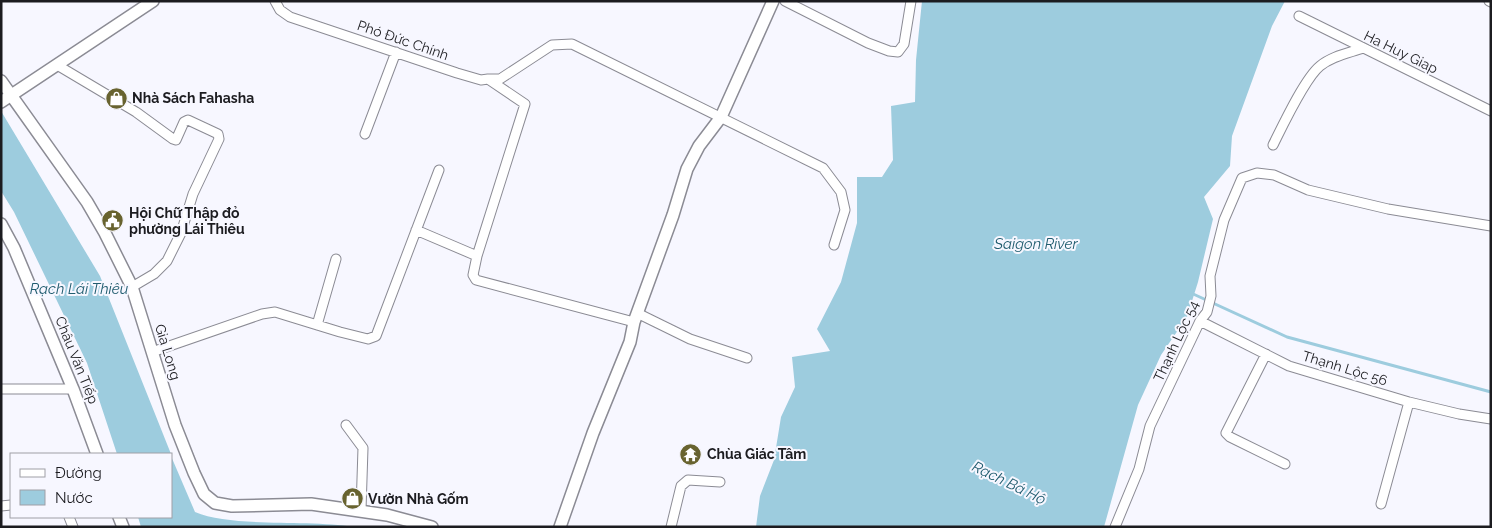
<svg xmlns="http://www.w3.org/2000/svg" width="1492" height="528" font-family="Raleway,sans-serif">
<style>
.water{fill:#9dccde}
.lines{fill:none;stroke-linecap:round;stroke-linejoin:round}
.stream{stroke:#9dccde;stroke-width:3}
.minor-casing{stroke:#8b8b94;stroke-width:11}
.tertiary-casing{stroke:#8b8b94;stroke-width:14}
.minor{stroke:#fff;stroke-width:9}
.tertiary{stroke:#fff;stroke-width:11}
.labels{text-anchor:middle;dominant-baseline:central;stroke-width:4;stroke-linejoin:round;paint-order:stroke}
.street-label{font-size:14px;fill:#1c1c20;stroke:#f7f7ff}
.poi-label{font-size:14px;font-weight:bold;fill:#1c1c20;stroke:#f7f7ff;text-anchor:start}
.water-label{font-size:15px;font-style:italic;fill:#205c6f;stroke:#f7f7ff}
</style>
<rect width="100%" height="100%" fill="#f7f7ff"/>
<path class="water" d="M922,1h363l-13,25 -40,110 -2,30 -26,31 9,22 -15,63 -11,35 -26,38 -23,50 -34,122h-348l4,-31 14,-36 7,-43 14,-30 -3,-30 38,-6 -13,-22 24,-47 16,-59v-46h25l11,-17 -2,-54 24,-4 1,-42z
M1,111l99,165 71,178h-54l-30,-91 -73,-151 -13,-21z
M171,456l24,56c37,16 114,7 159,15h-213l-3,-10h33z"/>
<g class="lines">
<path class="stream" d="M1191,293l96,44 204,55"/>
<defs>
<path id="minor" d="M275,1l5,9 10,7 167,56 24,7 7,-1 37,25 -48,152 -4,19 3,5 158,42
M785,1l83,42 21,8 9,1 6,-8 7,-43
M1489,1l2,1
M1299,16l192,95
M57,65l79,47 37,27 3,1 8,-18 4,-2 30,14 1,5 -26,55 -12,39 -14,28 -13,13 -22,13
M488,79h12l52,-34 20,-1 251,124 18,24 4,18 -11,35
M365,134l31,-82
M1273,145c10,-20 32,-67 47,-79 12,-10 29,-13 43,-18
M416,230l61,26
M637,313l53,26 57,19
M1200,321l89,45 120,36 50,12 32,5
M317,325l19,-66
M152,352l110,-38 13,-2 65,20 28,7 8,-3 63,-166
M1266,354l-40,79 4,4 55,27
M1,389h72
M346,425l17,23 -2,62
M1381,504l28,-102
M1,506l10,-1
M69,517l4,10
M671,527l10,-41 7,-6 32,2
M1115,527l24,-58 11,-43 50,-105 7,-9 4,-16 -1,-20 14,-56 18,-42 15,-5 17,2 34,15 80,19 103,17"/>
<path id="tertiary" d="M1,81l86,121 18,31 27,54 43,138 19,48 10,21 11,9 17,3 79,-2 76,11 45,12
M1,102l152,-101
M1,224l13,24 59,141 24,65
M119,517l4,10
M560,527l33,-94 37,-91 4,-20 39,-107 14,-46 12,-23 22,-29 52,-116"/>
</defs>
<use href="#minor" class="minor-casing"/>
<use href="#tertiary" class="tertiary-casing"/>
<use href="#minor" class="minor"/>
<use href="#tertiary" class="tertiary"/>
</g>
<defs>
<symbol id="shop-disc" viewBox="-11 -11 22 22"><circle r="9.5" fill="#68632f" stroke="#f7f7ff"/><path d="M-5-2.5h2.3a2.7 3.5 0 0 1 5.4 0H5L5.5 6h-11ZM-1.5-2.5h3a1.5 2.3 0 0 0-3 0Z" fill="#fff"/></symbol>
<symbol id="civic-disc" viewBox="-11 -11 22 22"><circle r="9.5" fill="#68632f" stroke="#f7f7ff"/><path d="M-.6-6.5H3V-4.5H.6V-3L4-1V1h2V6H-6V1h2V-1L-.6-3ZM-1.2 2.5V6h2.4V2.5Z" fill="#fff"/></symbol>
<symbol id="temple-disc" viewBox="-11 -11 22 22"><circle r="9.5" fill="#68632f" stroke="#f7f7ff"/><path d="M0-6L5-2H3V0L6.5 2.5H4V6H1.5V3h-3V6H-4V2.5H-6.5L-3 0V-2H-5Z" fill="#fff"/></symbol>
</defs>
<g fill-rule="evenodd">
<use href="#shop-disc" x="104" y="86" width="25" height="25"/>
<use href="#civic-disc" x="100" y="208" width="25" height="25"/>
<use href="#temple-disc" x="678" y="442" width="25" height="25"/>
<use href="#shop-disc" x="340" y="486" width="25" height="25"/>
</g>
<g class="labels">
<g class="street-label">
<text transform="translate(403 40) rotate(19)">Phó Đức Chính</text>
<text transform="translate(1401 52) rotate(26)">Ha Huy Giap</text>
<text transform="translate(1176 341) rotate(-65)">Thạnh Lộc 54</text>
<text transform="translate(168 352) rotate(73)">Gia Long</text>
<text transform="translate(77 360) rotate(68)">Châu Văn Tiếp</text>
<text transform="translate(1345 368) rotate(17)">Thạnh Lộc 56</text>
</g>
<g class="poi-label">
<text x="132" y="98">Nhà Sách Fahasha</text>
<text x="129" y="213">Hội Chữ Thập đỏ<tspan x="129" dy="16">phường Lái Thiêu</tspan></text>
<text x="707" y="454">Chùa Giác Tâm</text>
<text x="368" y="499">Vườn Nhà Gốm</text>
</g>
<g class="water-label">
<text x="1036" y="244">Saigon River</text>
<text x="79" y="289">Rạch Lái Thiêu</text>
<text transform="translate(1009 483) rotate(26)">Rạch Bá Hộ</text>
</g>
</g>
<rect width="1492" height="528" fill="none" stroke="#1c1c20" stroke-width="5"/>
<rect x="10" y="453" width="162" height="65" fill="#f7f7ff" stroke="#9f9fa6"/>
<rect x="20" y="469" width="25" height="8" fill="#ffffff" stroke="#9f9fa6"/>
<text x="55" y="478" font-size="15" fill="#1c1c20">Đường</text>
<rect x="20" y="490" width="25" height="15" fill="#9dccde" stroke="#9f9fa6"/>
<text x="55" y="503" font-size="15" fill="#1c1c20">Nước</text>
</svg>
